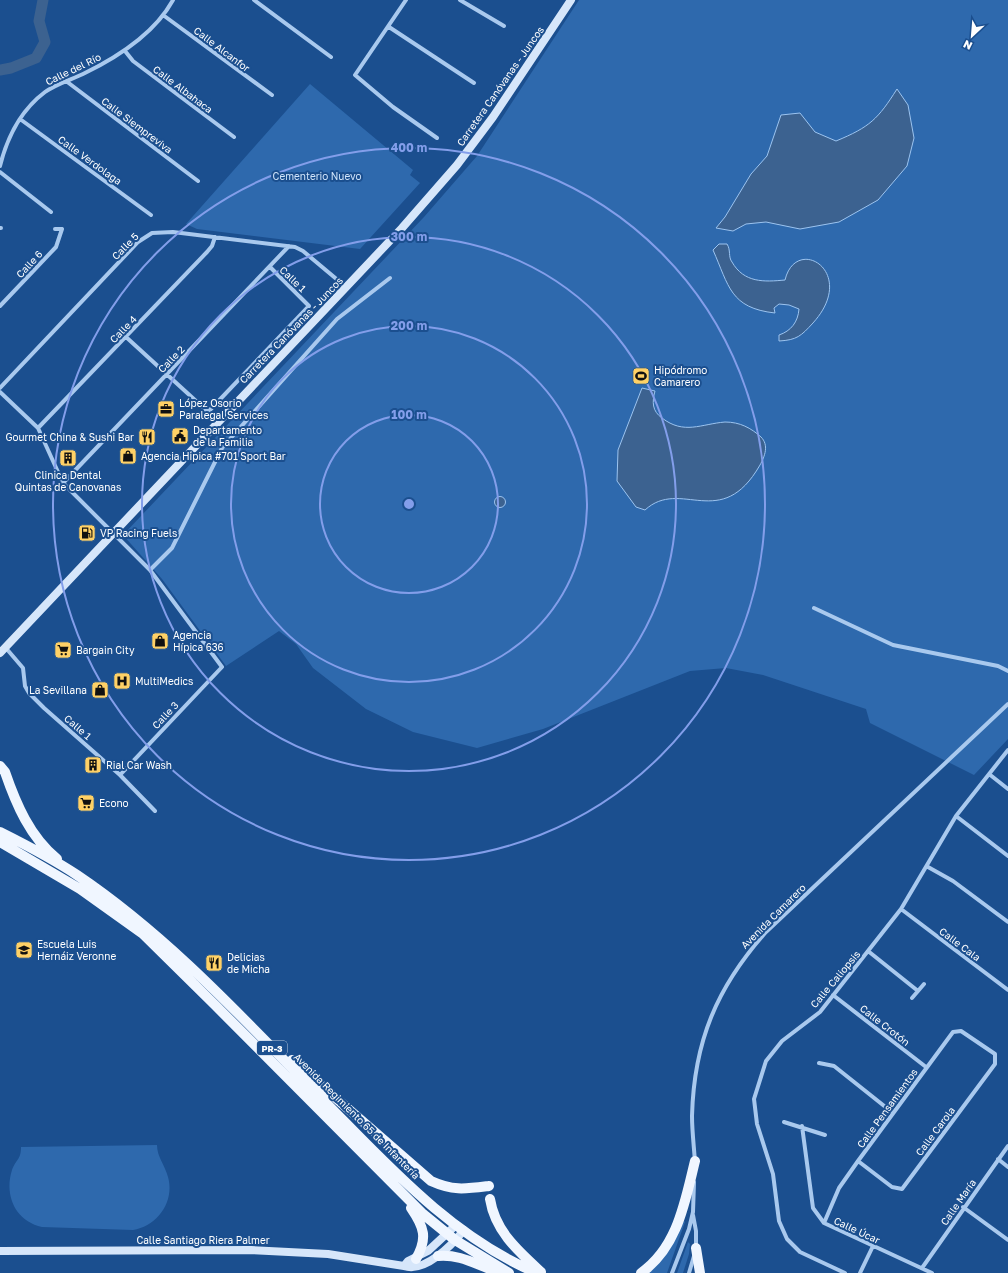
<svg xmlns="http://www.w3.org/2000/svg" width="1008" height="1273" font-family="'Golos Text',sans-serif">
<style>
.green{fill:#2e69ad}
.water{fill:#3c6290;stroke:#9cc4f0}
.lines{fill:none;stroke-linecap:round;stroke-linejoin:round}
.river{stroke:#3c6290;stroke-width:11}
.street{stroke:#a9c9ee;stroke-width:4}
.secondary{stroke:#d6e6fa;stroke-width:8}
.primary{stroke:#f0f6ff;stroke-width:10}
.ring{fill:none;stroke:#839eea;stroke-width:2}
.labels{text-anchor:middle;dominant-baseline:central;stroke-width:4;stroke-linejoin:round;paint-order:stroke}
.shield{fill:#1b4f8f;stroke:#bbcadd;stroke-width:1}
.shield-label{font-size:9px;font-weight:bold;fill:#fff}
.street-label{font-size:10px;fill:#fff;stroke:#1b4f8f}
.park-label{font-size:10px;fill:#cfe3fa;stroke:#1b4f8f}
.poi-label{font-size:10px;fill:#fff;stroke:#1b4f8f;text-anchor:start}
.centre{fill:#839eea;stroke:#1b4f8f;stroke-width:2}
.ring-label{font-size:12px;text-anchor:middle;font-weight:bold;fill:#839eea;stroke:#1b4f8f;stroke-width:4;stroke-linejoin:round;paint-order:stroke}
</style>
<rect width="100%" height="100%" fill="#1b4f8f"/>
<path class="green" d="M579,0h429v739l-34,36 -104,-52 -4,-14 -103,-34 -37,-7 -36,3 -147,58 -66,19 -64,-16 -47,-23 -53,-41 -17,-24 -17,-13 -53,35 -64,-87 -39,-44 301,-318 53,-61z
M310,84l103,86 -3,5 10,8 -60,66 -163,-20 -11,-5z
M157,1145c0,12 8,20 11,32 7,25 -11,49 -35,53l-91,-3c-27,-6 -38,-32 -30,-57 4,-11 9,-10 9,-23z
M684,1221l1,1 -18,51h-19z
M688,1242l2,2 -1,10 -6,19h-6z"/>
<path class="water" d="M897,89l11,16 6,33 -7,28 -29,34 -39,22 -39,7 -34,-7 -20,2 -13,7 -17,-3 9,-11 26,-43 16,-18 14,-41 19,-2 15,19 21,9c34,-14 42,-22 61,-52z
M719,244h8c4,6 1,13 5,18 12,21 32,20 53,18 11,-46 74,-8 28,43 -12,13 -16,17 -34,18v-6c12,-4 19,-13 20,-26l-10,-4 -10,-1 -5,4 1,5c-45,-5 -46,-27 -62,-63z
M642,388l13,3c-3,11 -3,20 7,27 22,17 39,6 63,4 15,0 26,6 36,15 8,8 4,19 -1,28 -39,68 -79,12 -115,45l-9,-3 -19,-26 1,-31z
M494.5 502a5.5 5.5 0 1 1 11 0a5.5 5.5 0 1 1-11 0Z"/>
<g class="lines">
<path class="river" d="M0,70l11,-2 25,-10 9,-16 -6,-21 4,-21"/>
<path class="street" d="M254,0l77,57
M406,0l-51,75 38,32 44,31
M460,0l44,26
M163,15l109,80
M389,27l85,56
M125,51l8,10 101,76
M66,81l132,100
M20,119l131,96
M0,166c7,-28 21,-56 45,-74 11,-8 25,-12 38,-18 33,-16 72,-41 90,-74
M0,172l51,40
M0,228h1
M0,306l56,-59 6,-18h-7
M126,337l82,75 101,-106 -39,-39
M0,388l138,-146 14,-9 21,-1 122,15 8,4 43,36
M0,392l38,36 25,55 87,87 72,97 -102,108
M38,428l169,-176 5,-6 3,-9
M63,483l226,-237
M150,570l22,-22 50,-100 115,-129 53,-41
M814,608l79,37 105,21 10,5
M5,647l18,21 2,18 4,7 15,15 76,67 35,36
M989,774l19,15
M956,816l52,40
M928,867l25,14 55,41
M901,909l107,81
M868,951l50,40
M833,995l93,72
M912,998l12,-14
M819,1063l15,3 59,47
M784,1122l41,13
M802,1126l11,82 11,15 108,50
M998,1159l10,8
M695,1162c-1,-15 -3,-31 -3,-46 2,-75 25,-129 74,-184l242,-228
M963,1207l45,33
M693,1215l3,16v16
M824,1223l15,-35 19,-27 95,-129 8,-1 34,23v10l-93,125 -10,-2 -34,-26
M922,1268l86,-122
M672,1273l17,-44 4,-17 1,-30
M689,1273l5,-17
M845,1273l-45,-21 -13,-13 -8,-18 -6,-47 -16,-50 -3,-25 12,-38 16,-20 38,-29 81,-103 55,-93 52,-66
M860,1273l13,-27"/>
<path class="secondary" d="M0,653l402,-425 55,-63 36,-48 78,-117
M0,1251l251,-1 77,4 76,12c21,7 48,-21 60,-36
M404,1266l4,-5 20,-10 28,-26"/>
<path class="primary" d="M0,766l5,6c11,32 25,65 52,87
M0,832c26,13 53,27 77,43 95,64 173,151 253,232 61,62 125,132 207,166
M0,842l80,47 63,45 72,71 208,209 32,26 54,33
M292,1060l139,121c22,10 34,8 58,5
M490,1199c5,32 28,52 51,73
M411,1208c13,19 17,30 5,51
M696,1248l4,25
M438,1256c21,-2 37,8 57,15
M641,1273c37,-26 44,-72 54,-112"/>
</g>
<g class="ring">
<circle cx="409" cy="504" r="89"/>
<circle cx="409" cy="504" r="178"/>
<circle cx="409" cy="504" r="267"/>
<circle cx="409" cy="504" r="356"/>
</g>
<defs>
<symbol id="stadium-square" viewBox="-11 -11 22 22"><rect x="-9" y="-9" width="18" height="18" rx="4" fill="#ffd166" stroke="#1b4f8f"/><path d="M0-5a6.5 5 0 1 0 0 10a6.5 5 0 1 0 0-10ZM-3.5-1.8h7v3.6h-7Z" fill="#111"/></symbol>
<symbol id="office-square" viewBox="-11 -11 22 22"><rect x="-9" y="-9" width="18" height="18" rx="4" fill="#ffd166" stroke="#1b4f8f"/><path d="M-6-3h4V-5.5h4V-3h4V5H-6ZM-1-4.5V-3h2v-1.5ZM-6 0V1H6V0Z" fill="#111"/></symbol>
<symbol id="civic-square" viewBox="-11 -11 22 22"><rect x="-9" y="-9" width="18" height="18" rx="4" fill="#ffd166" stroke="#1b4f8f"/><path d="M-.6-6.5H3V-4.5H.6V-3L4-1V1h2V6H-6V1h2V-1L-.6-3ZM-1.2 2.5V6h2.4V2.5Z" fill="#111"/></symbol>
<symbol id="restaurant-square" viewBox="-11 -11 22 22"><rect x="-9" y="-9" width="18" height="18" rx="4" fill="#ffd166" stroke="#1b4f8f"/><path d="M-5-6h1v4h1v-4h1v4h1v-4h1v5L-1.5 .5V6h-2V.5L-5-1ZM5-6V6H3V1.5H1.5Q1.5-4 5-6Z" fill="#111"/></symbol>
<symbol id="shop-square" viewBox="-11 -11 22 22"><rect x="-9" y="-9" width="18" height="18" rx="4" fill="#ffd166" stroke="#1b4f8f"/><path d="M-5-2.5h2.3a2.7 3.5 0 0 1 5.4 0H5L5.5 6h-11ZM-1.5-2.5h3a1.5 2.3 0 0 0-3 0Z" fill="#111"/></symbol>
<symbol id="building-square" viewBox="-11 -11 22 22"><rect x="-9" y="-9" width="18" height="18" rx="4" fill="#ffd166" stroke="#1b4f8f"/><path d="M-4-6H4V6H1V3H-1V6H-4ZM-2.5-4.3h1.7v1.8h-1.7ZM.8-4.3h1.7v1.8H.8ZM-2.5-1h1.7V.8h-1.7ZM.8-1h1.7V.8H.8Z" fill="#111"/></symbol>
<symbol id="fuel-square" viewBox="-11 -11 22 22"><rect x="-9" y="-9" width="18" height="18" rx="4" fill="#ffd166" stroke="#1b4f8f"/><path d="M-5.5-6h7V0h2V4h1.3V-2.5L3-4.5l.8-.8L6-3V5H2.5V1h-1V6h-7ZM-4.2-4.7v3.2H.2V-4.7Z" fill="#111"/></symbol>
<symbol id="supermarket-square" viewBox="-11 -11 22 22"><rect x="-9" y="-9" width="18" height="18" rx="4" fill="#ffd166" stroke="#1b4f8f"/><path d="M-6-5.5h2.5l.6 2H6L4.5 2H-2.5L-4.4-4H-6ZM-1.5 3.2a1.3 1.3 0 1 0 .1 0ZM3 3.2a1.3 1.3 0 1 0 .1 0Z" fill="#111"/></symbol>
<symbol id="hospital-square" viewBox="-11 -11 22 22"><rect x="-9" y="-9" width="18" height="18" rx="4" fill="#ffd166" stroke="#1b4f8f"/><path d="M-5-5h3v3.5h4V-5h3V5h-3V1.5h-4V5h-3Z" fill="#111"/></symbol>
<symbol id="school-square" viewBox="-11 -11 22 22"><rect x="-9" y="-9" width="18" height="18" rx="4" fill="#ffd166" stroke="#1b4f8f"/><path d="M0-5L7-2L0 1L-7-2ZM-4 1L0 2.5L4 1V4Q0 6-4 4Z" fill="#111"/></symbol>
</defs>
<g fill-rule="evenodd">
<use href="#stadium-square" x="631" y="366" width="20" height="20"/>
<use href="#office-square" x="156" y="399" width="20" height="20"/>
<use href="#civic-square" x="170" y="426" width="20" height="20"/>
<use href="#restaurant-square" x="137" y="427" width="20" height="20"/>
<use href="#shop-square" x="118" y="446" width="20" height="20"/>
<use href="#building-square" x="58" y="448" width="20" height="20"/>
<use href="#fuel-square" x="77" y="523" width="20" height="20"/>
<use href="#shop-square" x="150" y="631" width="20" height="20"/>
<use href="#supermarket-square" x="53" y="640" width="20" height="20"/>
<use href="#hospital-square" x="112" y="671" width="20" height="20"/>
<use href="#shop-square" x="90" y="680" width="20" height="20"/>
<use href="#building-square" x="83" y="755" width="20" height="20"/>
<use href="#supermarket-square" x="76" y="793" width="20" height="20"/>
<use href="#school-square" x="14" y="940" width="20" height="20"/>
<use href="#restaurant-square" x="204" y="953" width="20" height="20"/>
</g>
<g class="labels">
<rect class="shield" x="257" y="1041" width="30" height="14" rx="3"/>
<g class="shield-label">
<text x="272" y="1048">PR-3</text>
</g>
<g class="street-label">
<text transform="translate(222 49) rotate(37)">Calle Alcanfor</text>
<text transform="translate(73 69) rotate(-26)">Calle del Río</text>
<text transform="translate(500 86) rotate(-55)">Carretera Canóvanas - Juncos</text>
<text transform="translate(183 89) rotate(37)">Calle Albahaca</text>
<text transform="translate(137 125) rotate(37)">Calle Siempreviva</text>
<text transform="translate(90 160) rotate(36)">Calle Verdolaga</text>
<text transform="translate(125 246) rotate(-45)">Calle 5</text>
<text transform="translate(29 264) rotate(-47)">Calle 6</text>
<text transform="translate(293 279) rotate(44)">Calle 1</text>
<text transform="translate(123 329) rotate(-46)">Calle 4</text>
<text transform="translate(291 330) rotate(-46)">Carretera Canóvanas - Juncos</text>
<text transform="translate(171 359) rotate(-46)">Calle 2</text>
<text transform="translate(165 715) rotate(-47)">Calle 3</text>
<text transform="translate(78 727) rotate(41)">Calle 1</text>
<text transform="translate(773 916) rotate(-45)">Avenida Camarero</text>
<text transform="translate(960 944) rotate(37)">Calle Cala</text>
<text transform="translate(835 979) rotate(-50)">Calle Caliopsis</text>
<text transform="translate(885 1025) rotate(38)">Calle Crotón</text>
<text transform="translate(887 1108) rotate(-54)">Calle Pensamientos</text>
<text transform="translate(357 1116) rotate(45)">Avenida Regimiento 65 de Infantería</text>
<text transform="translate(935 1131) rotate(-53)">Calle Carola</text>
<text transform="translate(958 1202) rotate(-55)">Calle María</text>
<text transform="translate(857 1230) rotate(25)">Calle Úcar</text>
<text x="203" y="1240">Calle Santiago Riera Palmer</text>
</g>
<g class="park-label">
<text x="317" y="176">Cementerio Nuevo</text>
</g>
<g class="poi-label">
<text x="654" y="370">Hipódromo<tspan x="654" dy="12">Camarero</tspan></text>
<text x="179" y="403">López Osorio<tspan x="179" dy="12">Paralegal Services</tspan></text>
<text x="193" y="430">Departamento<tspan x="193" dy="12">de la Familia</tspan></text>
<text x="134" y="437" text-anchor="end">Gourmet China &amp; Sushi Bar</text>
<text x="141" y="456">Agencia Hipica #701 Sport Bar</text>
<text x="68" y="475" text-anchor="middle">Clinica Dental<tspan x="68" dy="12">Quintas de Canovanas</tspan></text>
<text x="100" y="533">VP Racing Fuels</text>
<text x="173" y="635">Agencia<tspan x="173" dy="12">Hípica 636</tspan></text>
<text x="76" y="650">Bargain City</text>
<text x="135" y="681">MultiMedics</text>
<text x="87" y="690" text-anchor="end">La Sevillana</text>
<text x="106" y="765">Rial Car Wash</text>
<text x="99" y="803">Econo</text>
<text x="37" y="944">Escuela Luis<tspan x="37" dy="12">Hernáiz Veronne</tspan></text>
<text x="227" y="957">Delicias<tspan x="227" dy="12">de Micha</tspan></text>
</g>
</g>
<circle cx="409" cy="504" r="6" class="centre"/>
<g class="ring-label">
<text x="409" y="152">400 m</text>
<text x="409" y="241">300 m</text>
<text x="409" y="330">200 m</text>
<text x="409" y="419">100 m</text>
</g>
<g transform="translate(972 36) rotate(206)" stroke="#1b4f8f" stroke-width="3" paint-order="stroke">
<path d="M0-3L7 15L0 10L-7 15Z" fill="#ffffff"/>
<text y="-6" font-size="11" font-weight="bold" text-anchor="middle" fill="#ffffff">N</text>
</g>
</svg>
